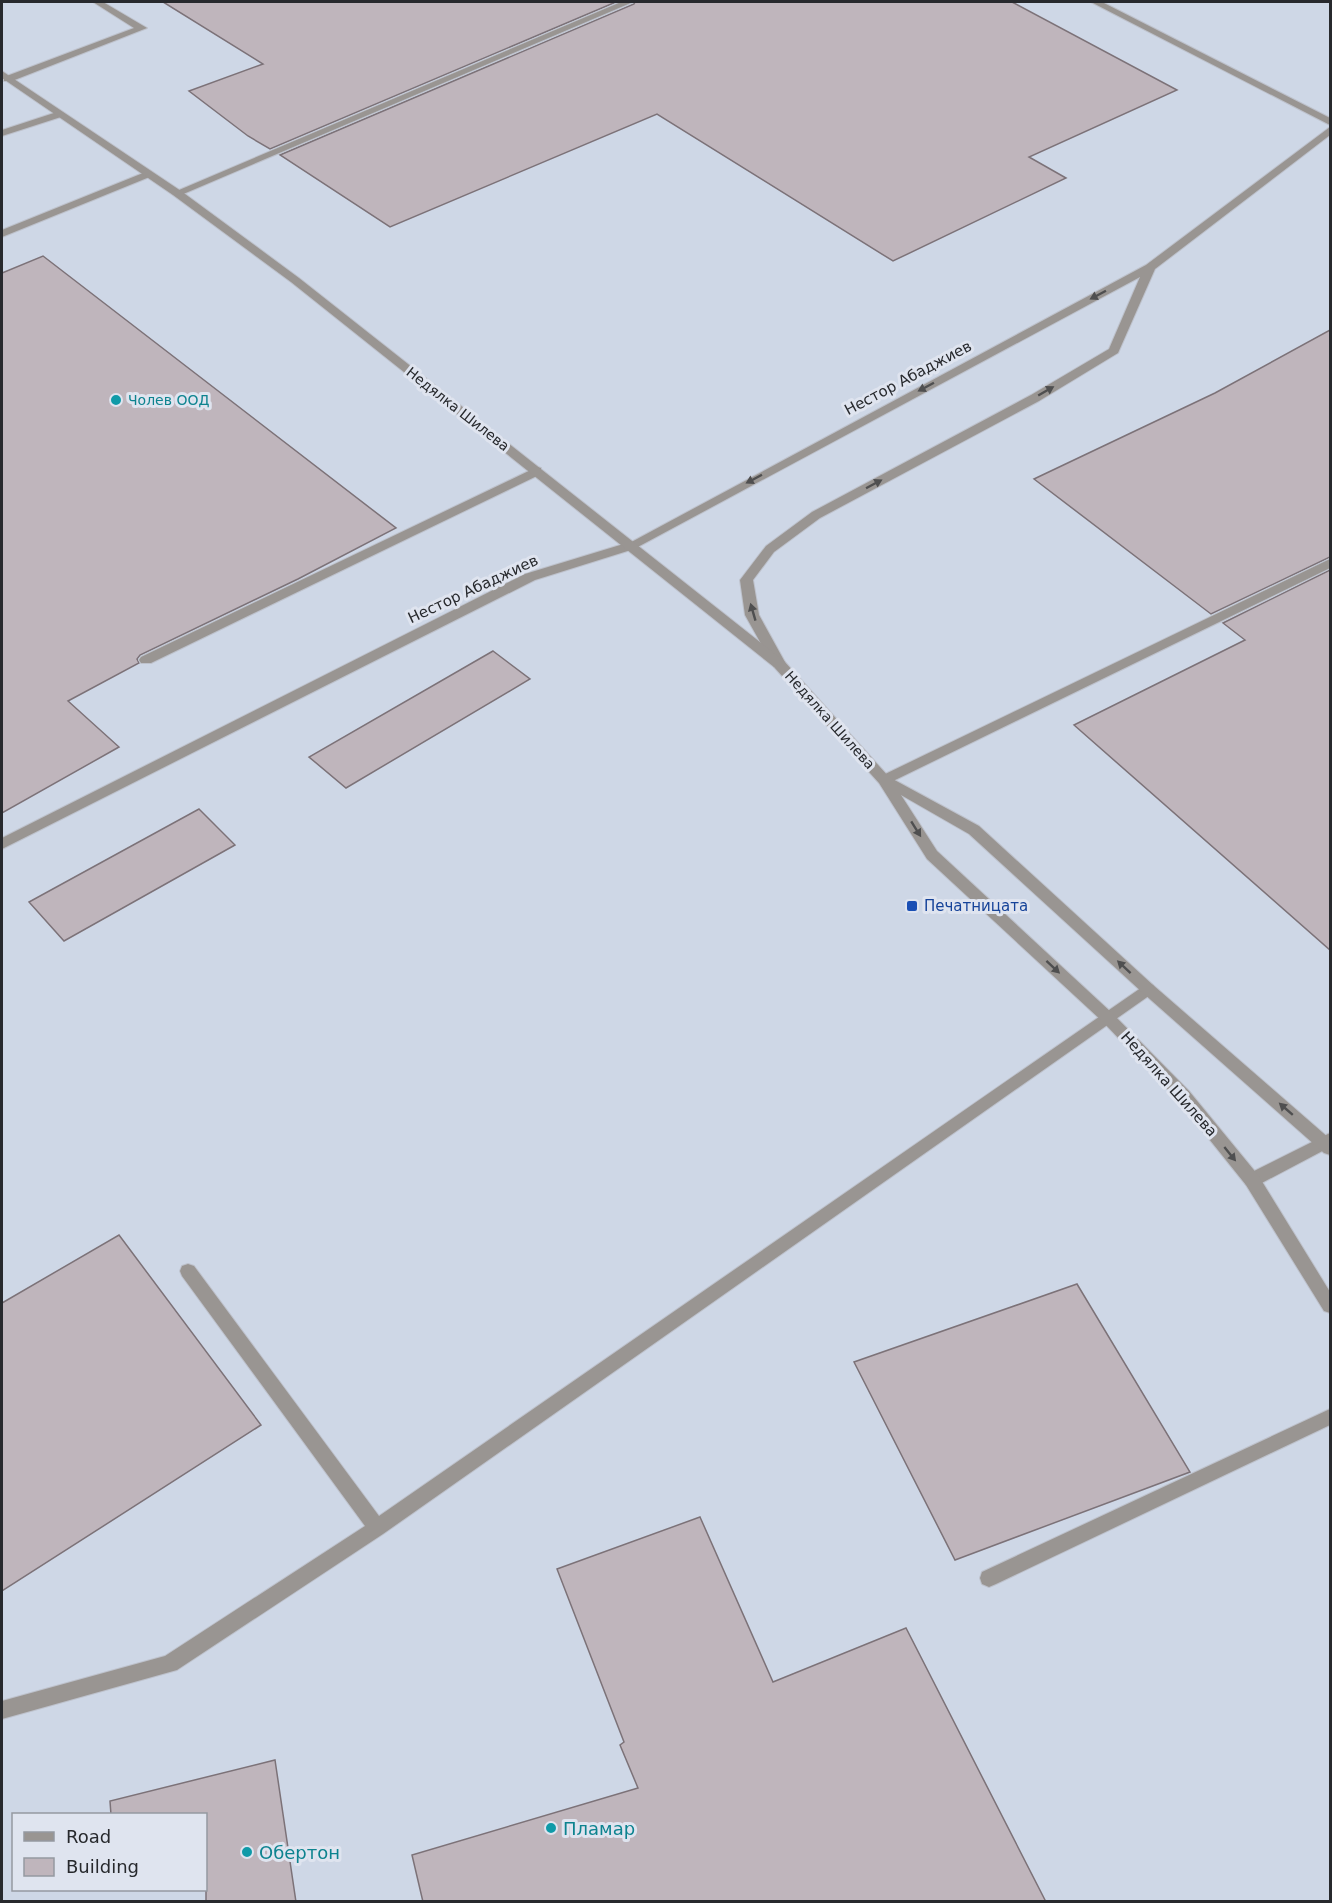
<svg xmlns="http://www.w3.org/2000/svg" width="1332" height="1903" font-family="'DejaVu Sans',sans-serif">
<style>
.built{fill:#ced7e6;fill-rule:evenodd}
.building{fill:#bfb5bc;stroke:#7c7278;stroke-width:1.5}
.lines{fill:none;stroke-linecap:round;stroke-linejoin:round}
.service-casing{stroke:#bec2cc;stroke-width:2}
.minor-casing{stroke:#bec2cc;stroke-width:2}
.tertiary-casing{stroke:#bec2cc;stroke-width:2}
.service{fill:#999592;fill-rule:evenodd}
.minor{fill:#999592;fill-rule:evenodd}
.tertiary{fill:#999592;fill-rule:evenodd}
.oneway{fill:#4f4f50}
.culture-dot{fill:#0f9aa8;stroke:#dfe4ef;stroke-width:2}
.transit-dot{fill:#1a4fb4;stroke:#dfe4ef;stroke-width:2}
.labels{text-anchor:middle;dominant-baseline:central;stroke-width:6;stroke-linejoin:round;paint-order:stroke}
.far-culture-label{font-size:14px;fill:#0d838f;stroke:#dfe4ef;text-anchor:start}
.far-street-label{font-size:14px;fill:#27292d;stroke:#dfe4ef}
.street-label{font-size:15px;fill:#27292d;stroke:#dfe4ef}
.transit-label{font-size:15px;fill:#164399;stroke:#dfe4ef;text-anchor:start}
.near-culture-label{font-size:18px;fill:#0d838f;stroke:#dfe4ef;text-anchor:start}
</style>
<rect width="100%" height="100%" fill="#dfe4ef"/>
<path class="built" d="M2,2h1328v1899l-1328,1zM14,1814h192v76h-192z"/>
<path class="building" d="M163,2h453l-346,147 -22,-13 -59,-45 74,-27z
M635,2h377l165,88 -148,67 37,21 -173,83 -236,-147 -267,113 -110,-72 354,-151z
M43,256l353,272 -98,51 -158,76 -3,4 2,4 -71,38 51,46 -117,66v-540z
M1330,330v227l-119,57 -177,-135 181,-86z
M1330,570v380l-256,-225 171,-85 -22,-17z
M493,651l37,28 -184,109 -37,-31z
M199,809l36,36 -171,96 -35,-39z
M119,1235l142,190 -259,166v-288z
M1077,1284l113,188 -235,88 -101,-198z
M700,1517l73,165 133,-54 140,274h-623l-11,-47 226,-67 -18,-43 4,-3 -67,-173z
M275,1760l21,142h-90v-87h-95l-1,-14z"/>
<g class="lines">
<defs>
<path id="service" d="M93,2h10l44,26 -135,53h-8v-4l130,-49z
M621,2h12l-452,193 -4,1 -5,-3z
M60,111l5,3 -1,2 -62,20v-6z
M148,171l5,3 -1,2 -150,61v-7z
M537,467l4,1v6l-390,189h-10l-2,-3 2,-3z
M630,542l6,4 -2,3 -99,31 -533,269v-11l523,-264z
M1330,559v9l-441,215 -5,2 -7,-5 2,-3z
M1148,983l5,2 3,4 -3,4 -770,541 -206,136 -175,49v-18l163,-45 200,-130 -183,-250 -2,-5 2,-5 6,-2 6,2 185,250z
M1330,1133v14l-72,38 -6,2 -6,-2 -2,-5 2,-5z
M1330,1409v16l-334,159 -7,3 -7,-3 -2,-6 2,-6z"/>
<path id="minor" d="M1091,2h11l228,116v7z
M1330,127v8l-175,134 -37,84 -79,48 -219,117 -46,34 -21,28 6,35 27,49 -2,3h-10l-29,-52 -5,-35 26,-34 46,-34 219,-117 78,-46 31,-72 -506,272 -4,1 -6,-4 522,-281z"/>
<path id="tertiary" d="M2,71l179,120 118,87 485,383 105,116 90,49 174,159 177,154v16l-6,-2 -181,-160 -174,-159 -68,-39 36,56 175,162 77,78 69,84 72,117v21l-6,-2 -78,-126 -69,-86 -75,-78 -175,-162 -48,-76 -105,-116 -483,-385 -118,-87 -171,-117z"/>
</defs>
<use href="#service" class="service-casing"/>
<use href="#minor" class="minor-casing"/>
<use href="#tertiary" class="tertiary-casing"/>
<use href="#service" class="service"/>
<use href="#minor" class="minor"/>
<use href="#tertiary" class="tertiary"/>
</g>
<defs><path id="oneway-solid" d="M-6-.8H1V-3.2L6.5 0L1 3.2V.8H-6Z" transform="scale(1.5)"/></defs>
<g class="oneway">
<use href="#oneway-solid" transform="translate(1098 295) rotate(152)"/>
<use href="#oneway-solid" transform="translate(926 387) rotate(152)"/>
<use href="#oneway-solid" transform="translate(1046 391) rotate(-30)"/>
<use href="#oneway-solid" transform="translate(754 479) rotate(152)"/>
<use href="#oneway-solid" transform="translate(874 484) rotate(-28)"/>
<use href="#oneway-solid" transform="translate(753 612) rotate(-106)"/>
<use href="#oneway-solid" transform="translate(916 829) rotate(58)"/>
<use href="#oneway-solid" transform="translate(1053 967) rotate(43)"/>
<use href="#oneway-solid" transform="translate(1124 967) rotate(-137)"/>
<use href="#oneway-solid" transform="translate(1286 1109) rotate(-139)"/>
<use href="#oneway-solid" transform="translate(1230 1154) rotate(51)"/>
</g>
<g class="culture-dot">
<circle cx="116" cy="400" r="6"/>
<circle cx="551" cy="1828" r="6"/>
<circle cx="247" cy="1852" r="6"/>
</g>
<rect class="transit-dot" x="906" y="900" width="12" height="12" rx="3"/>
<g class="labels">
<g class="far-culture-label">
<text x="128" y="400">Чолев ООД</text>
</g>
<g class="far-street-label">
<text transform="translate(458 409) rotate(38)">Недялка Шилева</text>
<text transform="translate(830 720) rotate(48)">Недялка Шилева</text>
</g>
<g class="street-label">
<text transform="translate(908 378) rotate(-28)">Нестор Абаджиев</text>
<text transform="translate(473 589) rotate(-25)">Нестор Абаджиев</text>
<text transform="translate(1169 1084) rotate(48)">Недялка Шилева</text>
</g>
<g class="transit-label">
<text x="924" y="906">Печатницата</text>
</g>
<g class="near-culture-label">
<text x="563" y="1828">Пламар</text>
<text x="259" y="1852">Обертон</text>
</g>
</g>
<rect width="1332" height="1903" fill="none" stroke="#27292d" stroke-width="6"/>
<rect x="12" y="1813" width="195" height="78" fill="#dfe4ef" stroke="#9599a1" stroke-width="1.5"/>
<rect x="24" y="1832" width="30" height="9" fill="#999592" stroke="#9599a1" stroke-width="1.5"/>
<text x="66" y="1843" font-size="18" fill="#27292d">Road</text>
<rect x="24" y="1858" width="30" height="18" fill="#bfb5bc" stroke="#9599a1" stroke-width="1.5"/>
<text x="66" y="1873" font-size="18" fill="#27292d">Building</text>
</svg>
